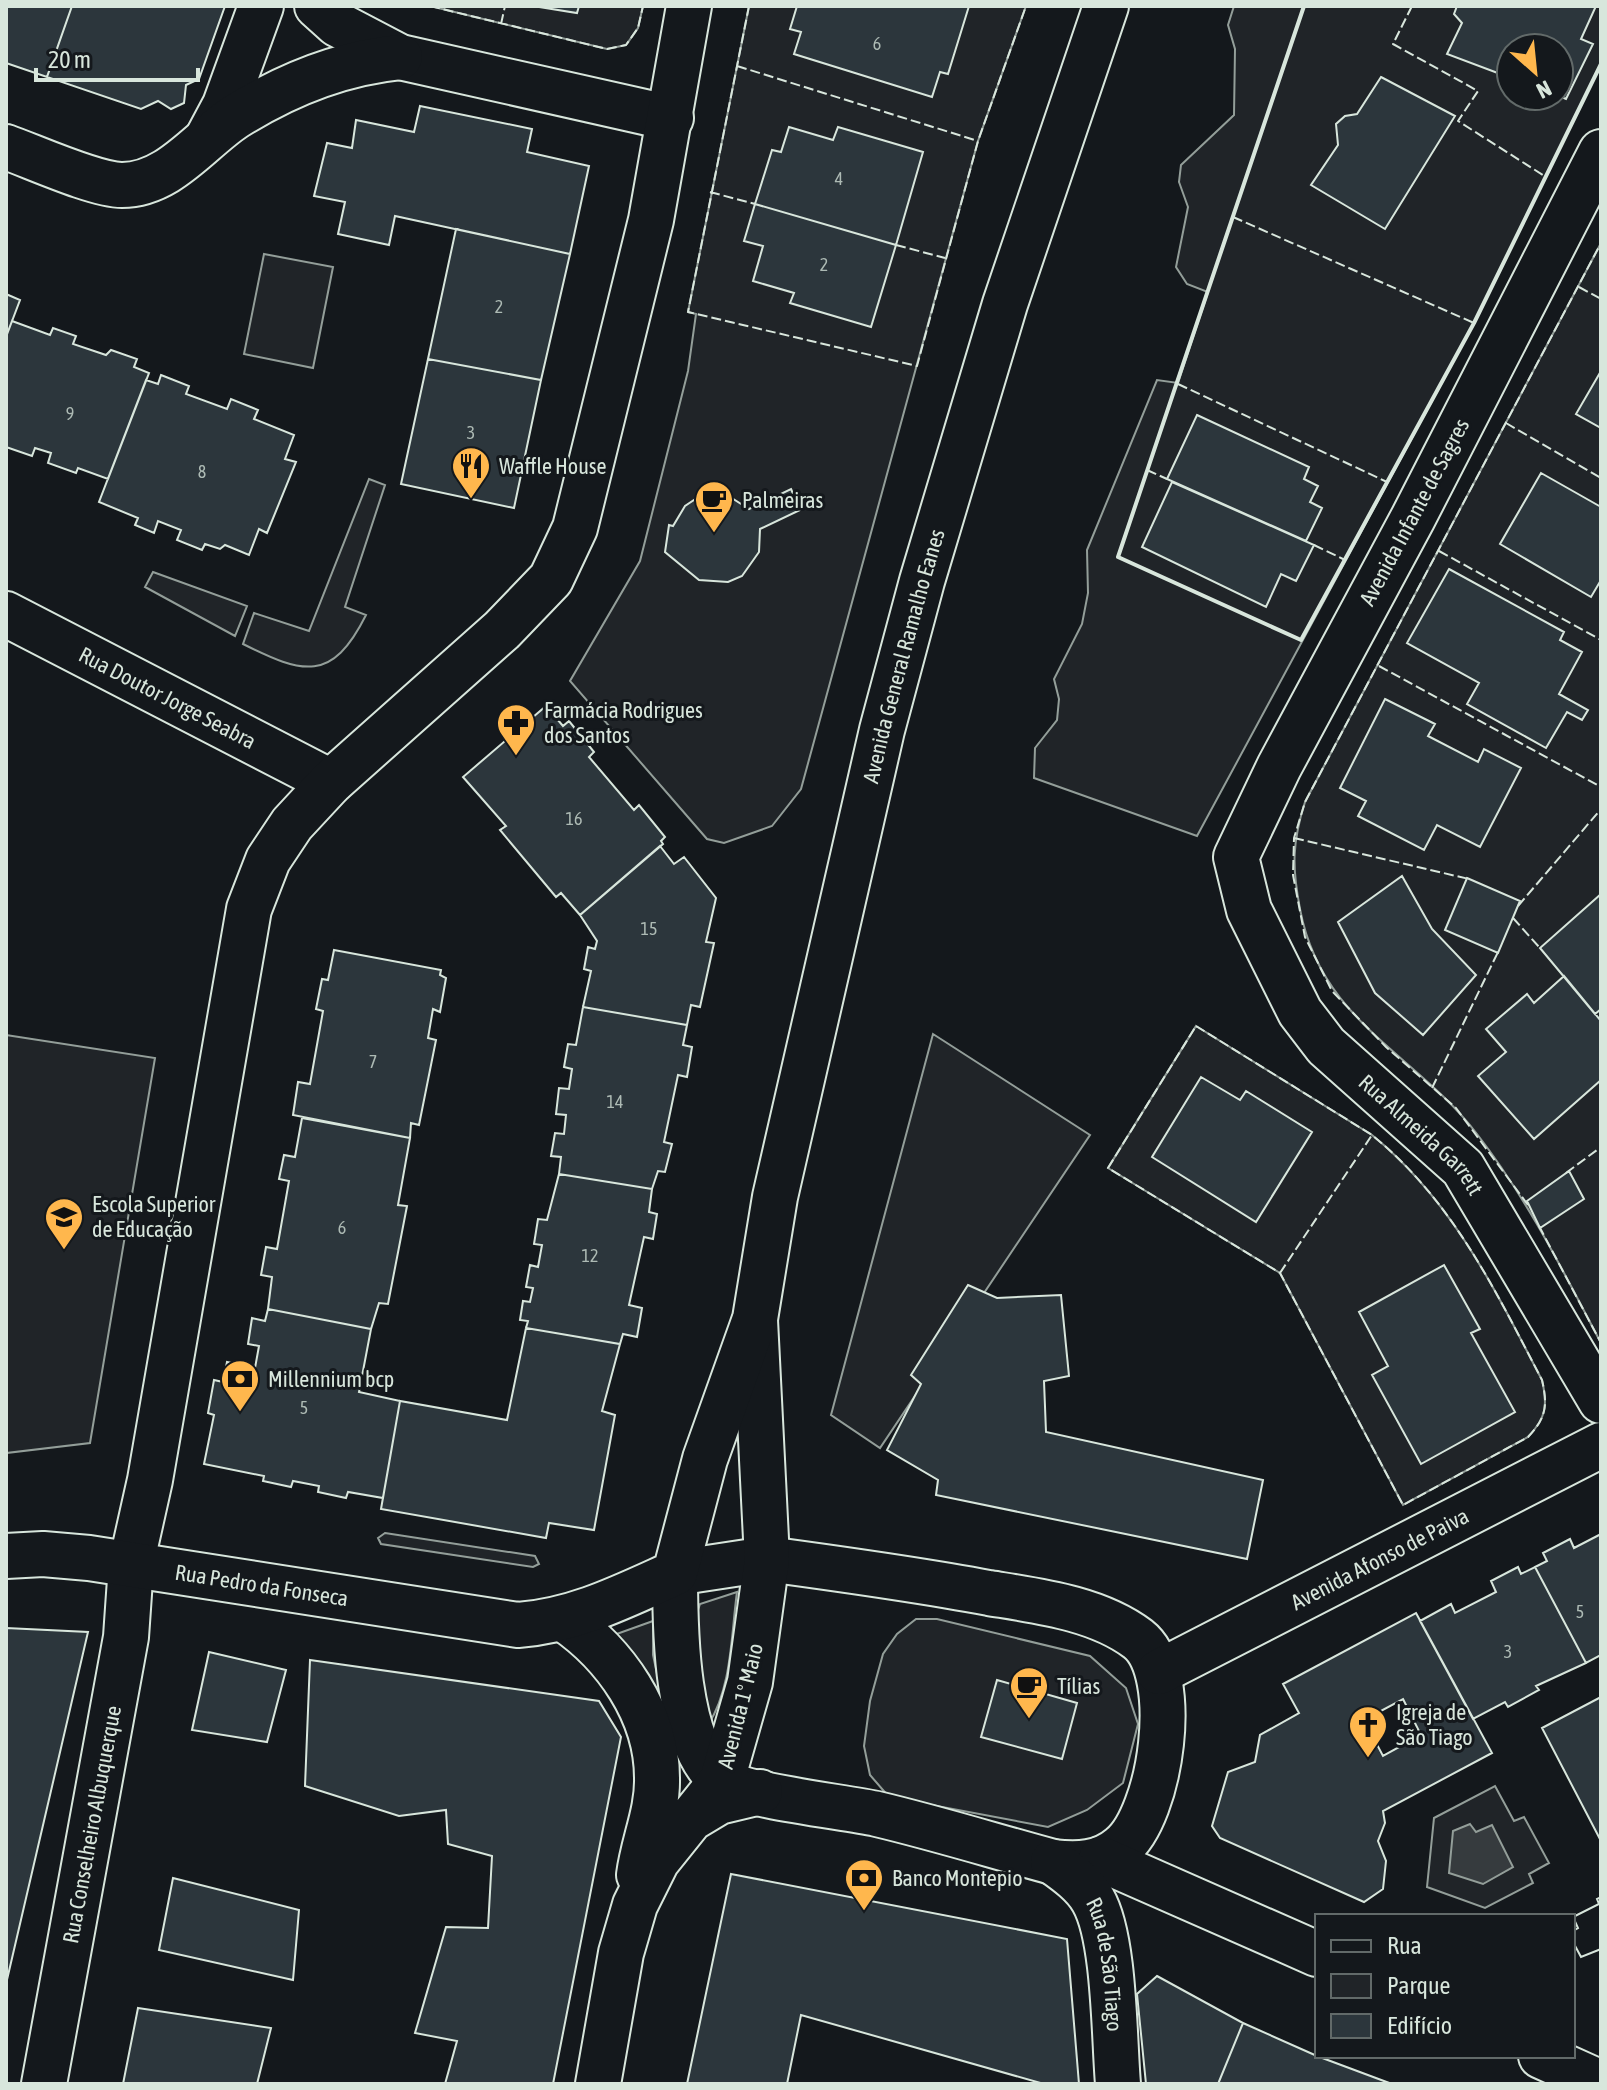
<svg xmlns="http://www.w3.org/2000/svg" width="1607" height="2090" font-family="'Asap Condensed',sans-serif">
<style>
.green{fill:#202428;stroke:#939e99;stroke-width:2;fill-rule:evenodd}
.water{fill:#363b3e;stroke:#939e99;stroke-width:2}
.building{fill:#2c363c;stroke:#d8e6dc;stroke-width:2;fill-rule:evenodd}
.lines{fill:none;stroke-linecap:round;stroke-linejoin:round}
.street-casing{stroke:#d8e6dc;stroke-width:48}
.secondary-casing{stroke:#d8e6dc;stroke-width:48}
.primary-casing{stroke:#d8e6dc;stroke-width:48}
.street{stroke:#14181c;stroke-width:44}
.secondary{stroke:#14181c;stroke-width:44}
.primary{stroke:#14181c;stroke-width:44}
.fence{stroke:#d8e6dc;stroke-width:2;stroke-dasharray:10 4;stroke-linecap:butt}
.wall{stroke:#d8e6dc;stroke-width:4}
.labels{text-anchor:middle;dominant-baseline:central;stroke-width:6;stroke-linejoin:round;paint-order:stroke}
.number-label{font-size:18px;fill:#adbab4}
.poi-label{font-size:22px;fill:#d8e6dc;stroke:#14181c;text-anchor:start}
.street-label{font-size:22px;fill:#d8e6dc;stroke:#14181c}
</style>
<rect width="100%" height="100%" fill="#14181c"/>
<path class="green" d="M430,6h213l-5,22 -12,17 -19,4z
M749,6h277l-48,135 -177,648 -29,37 -48,17 -17,-4 -137,-158 70,-120 48,-190 8,-57 -8,-2z
M1234,6h367v58l-127,259 -277,513 -163,-58 1,-30 22,-28 2,-21 -5,-20 28,-55 6,-31 -1,-43 70,-170 21,3 30,-91 -21,-8 -11,-17 12,-60 -9,-25 2,-17 53,-50 1,-66 -7,-24zM1511,48h48v48h-48z
M1601,243v1100c-39,-74 -73,-143 -124,-209 -62,-81 -156,-112 -177,-225 -8,-42 -8,-66 5,-107z
M264,254l69,13 -20,101 -69,-14z
M369,479l16,6 -40,122 21,8c-34,68 -63,59 -123,29l11,-31 55,18z
M153,572l94,34 -12,30 -90,-49z
M1196,1026l176,109c81,66 123,155 170,245 6,26 4,38 -14,57l-125,68 -123,-232 -172,-105z
M933,1034l157,101 -210,313 -49,-33z
M6,1035l149,23 -65,385 -84,10z
M385,1533l150,23 4,8 -6,3 -152,-23 -3,-6z
M737,1592c-6,43 -5,96 -29,133l-15,-100 7,-21z
M916,1619h21l153,37 36,32 12,36 -15,59 -36,27 -39,17 -159,-30 -19,-22 -6,-29 6,-45 13,-47 14,-20z
M653,1621v34l13,62 -55,-81z
M1495,1786l19,35 10,-4 25,46 -20,11 4,9 -48,25 -58,-21 7,-69z"/>
<path class="water" d="M1470,1824l6,8 16,-7 21,42 -30,17 -34,-11 4,-42z"/>
<path class="building" d="M6,6h66l-25,71 -41,-14z
M72,6h153l-26,73 -13,6 -2,18 -13,6 -13,-8 -17,8 -94,-32z
M533,6h46l-2,7z
M797,6h172l-21,68 -8,-2 -8,25 -138,-43 7,-22 -11,-3z
M1457,6h139l-15,33 12,5 -27,55 -7,-3v-48h-48v30l-64,-24 15,-31 -8,-9z
M1381,77l74,39 -70,113 -74,-44 27,-40 -2,-21 9,-8 12,-2z
M420,106l112,23 -5,23 62,14 -19,88 -175,-38 -6,29 -51,-11 7,-32 -31,-6 13,-53 25,5 4,-28 58,12z
M789,127l44,13 5,-13 85,25 -27,93 -141,-41 17,-54 9,2z
M755,204l141,41 -25,82 -81,-24 4,-10 -41,-12 10,-35 -19,-5z
M456,229l114,25 -29,126 -113,-21z
M6,294l14,6 -14,37z
M12,321l38,14 3,-7 23,8 -3,8 33,11 5,-5 26,9 -3,8 15,6 -41,106 -30,-11 -2,5 -28,-10 3,-10 -16,-5 -3,8 -26,-9v-110z
M428,359l113,21 -27,128 -113,-24z
M1601,371v57l-25,-14z
M161,375l28,11 -3,8 41,15 4,-10 27,11 -4,9 40,16 -9,24 11,3 -29,71 -8,-4 -10,26 -24,-10 -5,4 -15,-5 -3,6 -25,-10 4,-10 -23,-9 -4,12 -19,-8 3,-7 -39,-16 47,-122 12,4z
M1197,415l112,52 -5,12 14,7 -8,16 12,6 -16,33 -139,-62z
M1541,473l60,34v73l-10,17 -91,-53z
M1172,482l142,63 -18,36 -15,-7 -15,33 -124,-60z
M791,489l9,21 -40,19 -1,23 -17,24 -14,6 -29,-2 -34,-28 4,-27 4,1 12,-20 12,-8 30,-3 22,14z
M1449,569l115,63 -4,8 22,12 -23,42 29,16 -6,10 -15,-8 -21,36 -79,-44 12,-21 -72,-40z
M1385,699l50,25 -7,12 50,26 6,-13 37,19 -41,79 -43,-22 -13,25 -66,-34 8,-15 -26,-13z
M546,706l17,20 6,-5 25,31 -5,5 45,53 5,-5 26,32 -4,4 2,3 -83,71 -19,-22 -5,4 -56,-67 6,-4 -43,-49z
M660,846l14,18 10,-7 32,41 -10,44 8,1 -14,64 -9,-2 -4,20 -104,-18 8,-36 -7,-2 4,-22 7,2 2,-8 -17,-26z
M1402,876l30,53 44,46 -53,60 -48,-42 -37,-71z
M1467,878l53,23 -22,52 -53,-23z
M1601,894v115l-6,5 -55,-66z
M334,950l107,20 -1,5 6,3 -6,34 -7,-3 -5,29 8,2 -17,85 -8,-2 -1,15 -117,-23 5,-33 12,2 13,-73 -7,-2 6,-30 6,1z
M1564,976l37,45v59l-67,59 -56,-63 28,-24 -20,-23 41,-35 7,9z
M583,1007l104,18 -4,20 9,2 -5,30 -9,-2 -14,67 8,2 -7,28 -7,-1 -6,18 -93,-15 2,-17 -10,-1 4,-23 9,1 2,-19 -10,-1 3,-26 10,1 3,-20 -8,-2 4,-23 8,1z
M1201,1077l39,23 6,-9 66,41 -56,90 -104,-65z
M302,1118l108,20 -12,67 9,1 -19,98 -9,-1 -8,26 -103,-20 4,-32 -11,-2 5,-28 11,2 12,-68 -10,-2 5,-24 11,2z
M1569,1171l15,28 -44,29 -13,-27z
M559,1174l93,15 -3,23 8,2 -4,25 -9,-2 -15,68 13,3 -5,29 -14,-3 -3,10 -94,-16 2,-7 -8,-1 3,-19 7,1 3,-14 -7,-1 4,-22 8,2 4,-22 -8,-1 4,-25 9,1z
M1444,1265l36,64 -9,4 44,79 -94,52 -49,-89 16,-9 -29,-54z
M968,1285l29,13 64,-3 8,81 -25,5 2,51 217,48 -16,79 -311,-64 2,-15 -51,-30 34,-66 -10,-9z
M268,1309l103,20 -12,63 41,9 -17,97 -35,-6 -2,6 -28,-6 1,-6 -26,-5 -2,6 -28,-6 1,-5 -60,-12 10,-49 -6,-2 6,-33 9,2 4,-20 28,6 4,-22 -11,-2 4,-26 13,3z
M526,1328l94,16 -18,67 13,4 -21,115 -45,-7 -3,15 -165,-29 19,-108 107,19z
M1601,1534v121l-15,8 -51,-96 12,-6 -4,-8 27,-14 4,9z
M1518,1567l3,7 14,-7 51,96 -50,23 3,4 -31,17 -3,-5 -32,17 -53,-98 31,-17 4,9 41,-21 -5,-11z
M1416,1613l76,140 -109,58 2,12 -7,18 8,20 -3,28 -19,13 -144,-64 -8,-12 16,-54 27,-10 5,-27 39,-22 -16,-29zM1403,1699l18,36 -38,21 -19,-36z
M6,1628l82,4 -82,352z
M209,1652l77,18 -19,72 -75,-12z
M310,1660l289,41 22,36 -68,347h-108l12,-43 -42,-8 31,-106 42,1 4,-72 -44,-12 -2,-34 -47,6 -94,-30z
M997,1680l80,23 -15,56 -81,-22z
M1601,1697v144l-59,-113z
M731,1874l336,65 12,145h-35l-243,-69 -14,69h-100z
M173,1878l126,32 -6,70 -134,-30z
M1601,1897v52l-20,8 -8,-15v-11l5,-3 -5,-11 26,-13 -2,-5z
M1601,1897v52l-20,8 -8,-15v-11l5,-3 -5,-11 26,-13 -2,-5z
M1157,1976l86,47 -25,61h-72l-9,-90z
M138,2008l133,20 -14,56h-134z
M1243,2023l74,33 75,28h-174z"/>
<g class="lines">
<defs>
<g id="street">
<path d="M317,6l20,18 63,33 271,61"/>
<path d="M209,135l16,-30 36,-99"/>
<path d="M6,147c28,10 89,38 116,38 47,0 78,-45 113,-68 51,-32 105,-54 165,-60"/>
<path id="s1" d="M1601,152l-188,366 -134,249 -43,90 13,53 51,102 26,34 137,122 138,233"/>
<path id="s2" d="M6,614l325,168"/>
<path d="M767,1559c74,10 148,20 222,34 49,8 108,15 149,46 44,34 23,176 -17,208 -20,17 -43,18 -68,15 -59,-16 -117,-34 -176,-48 -32,-7 -133,-18 -154,-33 -48,-33 -48,-156 -48,-208z"/>
<path id="s3" d="M1159,1672l442,-227"/>
<path d="M1101,1859l216,95"/>
<path id="s4" d="M1053,1862c14,10 31,22 40,38 22,38 21,138 25,184"/>
<path d="M1541,2056l60,27"/>
<path id="s5" d="M44,2084l82,-447 5,-72 19,-85 99,-571 19,-49 24,-36 39,-42 171,-152 49,-51 24,-51 76,-308 38,-214"/>
</g>
<path id="secondary" d="M564,1619c51,35 93,94 93,159 1,33 -14,65 -18,97
M694,1817l25,-15 41,-10
M598,2084l23,-131 14,-48 22,-44 65,-81 28,-98 17,-123 -12,-239"/>
<g id="primary">
<path id="s6" d="M6,1556l37,-2 46,4 429,67c57,-4 106,-29 157,-52l30,-114 50,-140 20,-122 107,-467 40,-149 83,-277 101,-298"/>
</g>
</defs>
<use href="#street" class="street-casing"/>
<use href="#secondary" class="secondary-casing"/>
<use href="#primary" class="primary-casing"/>
<use href="#street" class="street"/>
<use href="#secondary" class="secondary"/>
<use href="#primary" class="primary"/>
<path class="fence" d="M430,6l177,43 19,-4 12,-17 5,-22
M749,6l-61,306 229,54 61,-225 48,-135
M1412,6l-19,38 85,47 -20,30 88,56
M501,24l4,-18
M737,66l241,75
M710,192l45,12
M1233,217l241,106
M896,245l49,13
M1579,287l22,12
M1178,384l209,98
M1506,423l95,55
M1147,470l20,9
M1314,545l31,15
M1439,551l162,89
M1379,666l222,121
M1294,838l175,41
M1518,906l83,-97
M1513,918l27,30
M1196,1026l176,109c81,66 123,155 170,245 6,26 4,38 -14,57l-125,68 -123,-232 -172,-105z
M1432,1088l67,-138
M1566,1173l35,-26
M1528,1205l-72,-97 -70,-61 -54,-56 -27,-54 -12,-62 1,-37 11,-36 296,-559
M1539,1226l62,117
M1280,1273l92,-138"/>
<path class="wall" d="M1304,6l-186,551 183,83 173,-317 127,-259"/>
</g>
<defs>
<symbol id="restaurant-pin" viewBox="-11 -11 22 30"><path d="M0 17L-7.5 6A9.5 9.5 0 1 1 7.5 6Z" fill="#ffb74d" stroke="#14181c"/><path d="M-5-6h1v4h1v-4h1v4h1v-4h1v5L-1.5 .5V6h-2V.5L-5-1ZM5-6V6H3V1.5H1.5Q1.5-4 5-6Z" fill="#111"/></symbol>
<symbol id="cafe-pin" viewBox="-11 -11 22 30"><path d="M0 17L-7.5 6A9.5 9.5 0 1 1 7.5 6Z" fill="#ffb74d" stroke="#14181c"/><path d="M-5.5-4.5H6V0H3Q3 3.5 0 3.5H-2.5Q-5.5 3.5-5.5 0ZM3-3.2v2h1.7v-2ZM-6 4.5H4V6H-6Z" fill="#111"/></symbol>
<symbol id="pharmacy-pin" viewBox="-11 -11 22 30"><path d="M0 17L-7.5 6A9.5 9.5 0 1 1 7.5 6Z" fill="#ffb74d" stroke="#14181c"/><path d="M-2-6h4v4h4v4h-4v4h-4v-4h-4v-4h4Z" fill="#111"/></symbol>
<symbol id="university-pin" viewBox="-11 -11 22 30"><path d="M0 17L-7.5 6A9.5 9.5 0 1 1 7.5 6Z" fill="#ffb74d" stroke="#14181c"/><path d="M0-5L7-2L0 1L-7-2ZM-4 1L0 2.5L4 1V4Q0 6-4 4Z" fill="#111"/></symbol>
<symbol id="bank-pin" viewBox="-11 -11 22 30"><path d="M0 17L-7.5 6A9.5 9.5 0 1 1 7.5 6Z" fill="#ffb74d" stroke="#14181c"/><path d="M-6-4H6V4H-6ZM0-2.3a2.3 2.3 0 1 0 0 4.6a2.3 2.3 0 1 0 0-4.6Z" fill="#111"/></symbol>
<symbol id="church-pin" viewBox="-11 -11 22 30"><path d="M0 17L-7.5 6A9.5 9.5 0 1 1 7.5 6Z" fill="#ffb74d" stroke="#14181c"/><path d="M-1.2-6h2.4v3.5h3.3v2.4h-3.3V6h-2.4V-.1h-3.3v-2.4h3.3Z" fill="#111"/></symbol>
</defs>
<g fill-rule="evenodd">
<use href="#restaurant-pin" x="449" y="444" width="44" height="60"/>
<use href="#cafe-pin" x="692" y="478" width="44" height="60"/>
<use href="#pharmacy-pin" x="494" y="701" width="44" height="60"/>
<use href="#university-pin" x="42" y="1195" width="44" height="60"/>
<use href="#bank-pin" x="218" y="1357" width="44" height="60"/>
<use href="#cafe-pin" x="1007" y="1664" width="44" height="60"/>
<use href="#church-pin" x="1346" y="1703" width="44" height="60"/>
<use href="#bank-pin" x="842" y="1856" width="44" height="60"/>
</g>
<g class="labels">
<g class="number-label">
<text x="877" y="43">6</text>
<text x="839" y="178">4</text>
<text x="824" y="264">2</text>
<text x="499" y="306">2</text>
<text x="70" y="413">9</text>
<text x="471" y="432">3</text>
<text x="202" y="471">8</text>
<text x="574" y="818">16</text>
<text x="649" y="928">15</text>
<text x="373" y="1061">7</text>
<text x="615" y="1101">14</text>
<text x="342" y="1227">6</text>
<text x="590" y="1255">12</text>
<text x="304" y="1407">5</text>
<text x="1580" y="1611">5</text>
<text x="1508" y="1651">3</text>
</g>
<g class="poi-label">
<text x="499" y="466">Waffle House</text>
<text x="742" y="500">Palmeiras</text>
<text x="544" y="710">Farmácia Rodrigues<tspan x="544" dy="25">dos Santos</tspan></text>
<text x="92" y="1204">Escola Superior<tspan x="92" dy="25">de Educação</tspan></text>
<text x="268" y="1379">Millennium bcp</text>
<text x="1057" y="1686">Tílias</text>
<text x="1396" y="1712">Igreja de<tspan x="1396" dy="25">São Tiago</tspan></text>
<text x="892" y="1878">Banco Montepio</text>
</g>
<g class="street-label">
<text transform="translate(1414 512) rotate(-62)">Avenida Infante de Sagres</text>
<text stroke="none"><textPath href="#s6" startOffset="1630">Avenida General Ramalho Eanes</textPath></text>
<text stroke="none"><textPath href="#s2" startOffset="182">Rua Doutor Jorge Seabra</textPath></text>
<text stroke="none"><textPath href="#s1" startOffset="1136">Rua Almeida Garrett</textPath></text>
<text stroke="none"><textPath href="#s3" startOffset="248">Avenida Afonso de Paiva</textPath></text>
<text stroke="none"><textPath href="#s6" startOffset="258">Rua Pedro da Fonseca</textPath></text>
<text transform="translate(740 1706) rotate(-76)">Avenida 1º Maio</text>
<text stroke="none"><textPath href="#s5" startOffset="264">Rua Conselheiro Albuquerque</textPath></text>
<text stroke="none"><textPath href="#s4" startOffset="122">Rua de São Tiago</textPath></text>
</g>
</g>
<rect width="1607" height="2090" fill="none" stroke="#d8e6dc" stroke-width="16"/>
<rect x="1315" y="1914" width="260" height="144" fill="#14181c" stroke="#626a69" stroke-width="2"/>
<rect x="1331" y="1940" width="40" height="12" fill="#14181c" stroke="#626a69" stroke-width="2"/>
<text x="1387" y="1954" font-size="24" fill="#d8e6dc">Rua</text>
<rect x="1331" y="1974" width="40" height="24" fill="#202428" stroke="#626a69" stroke-width="2"/>
<text x="1387" y="1994" font-size="24" fill="#d8e6dc">Parque</text>
<rect x="1331" y="2014" width="40" height="24" fill="#2c363c" stroke="#626a69" stroke-width="2"/>
<text x="1387" y="2034" font-size="24" fill="#d8e6dc">Edifício</text>
<g transform="translate(1535 72) rotate(153)"><circle r="38" fill="#14181c" stroke="#626a69" stroke-width="2"/>
<path d="M0-6L14 30L0 20L-14 30Z" fill="#ffb74d"/>
<text y="-12" font-size="22" font-weight="bold" text-anchor="middle" fill="#d8e6dc">N</text>
</g>
<path d="M36 68v12h162v-12" fill="none" stroke="#d8e6dc" stroke-width="4"/>
<text x="48" y="68" font-size="24" fill="#d8e6dc" stroke="#14181c" stroke-width="6" paint-order="stroke">20 m</text>
</svg>
